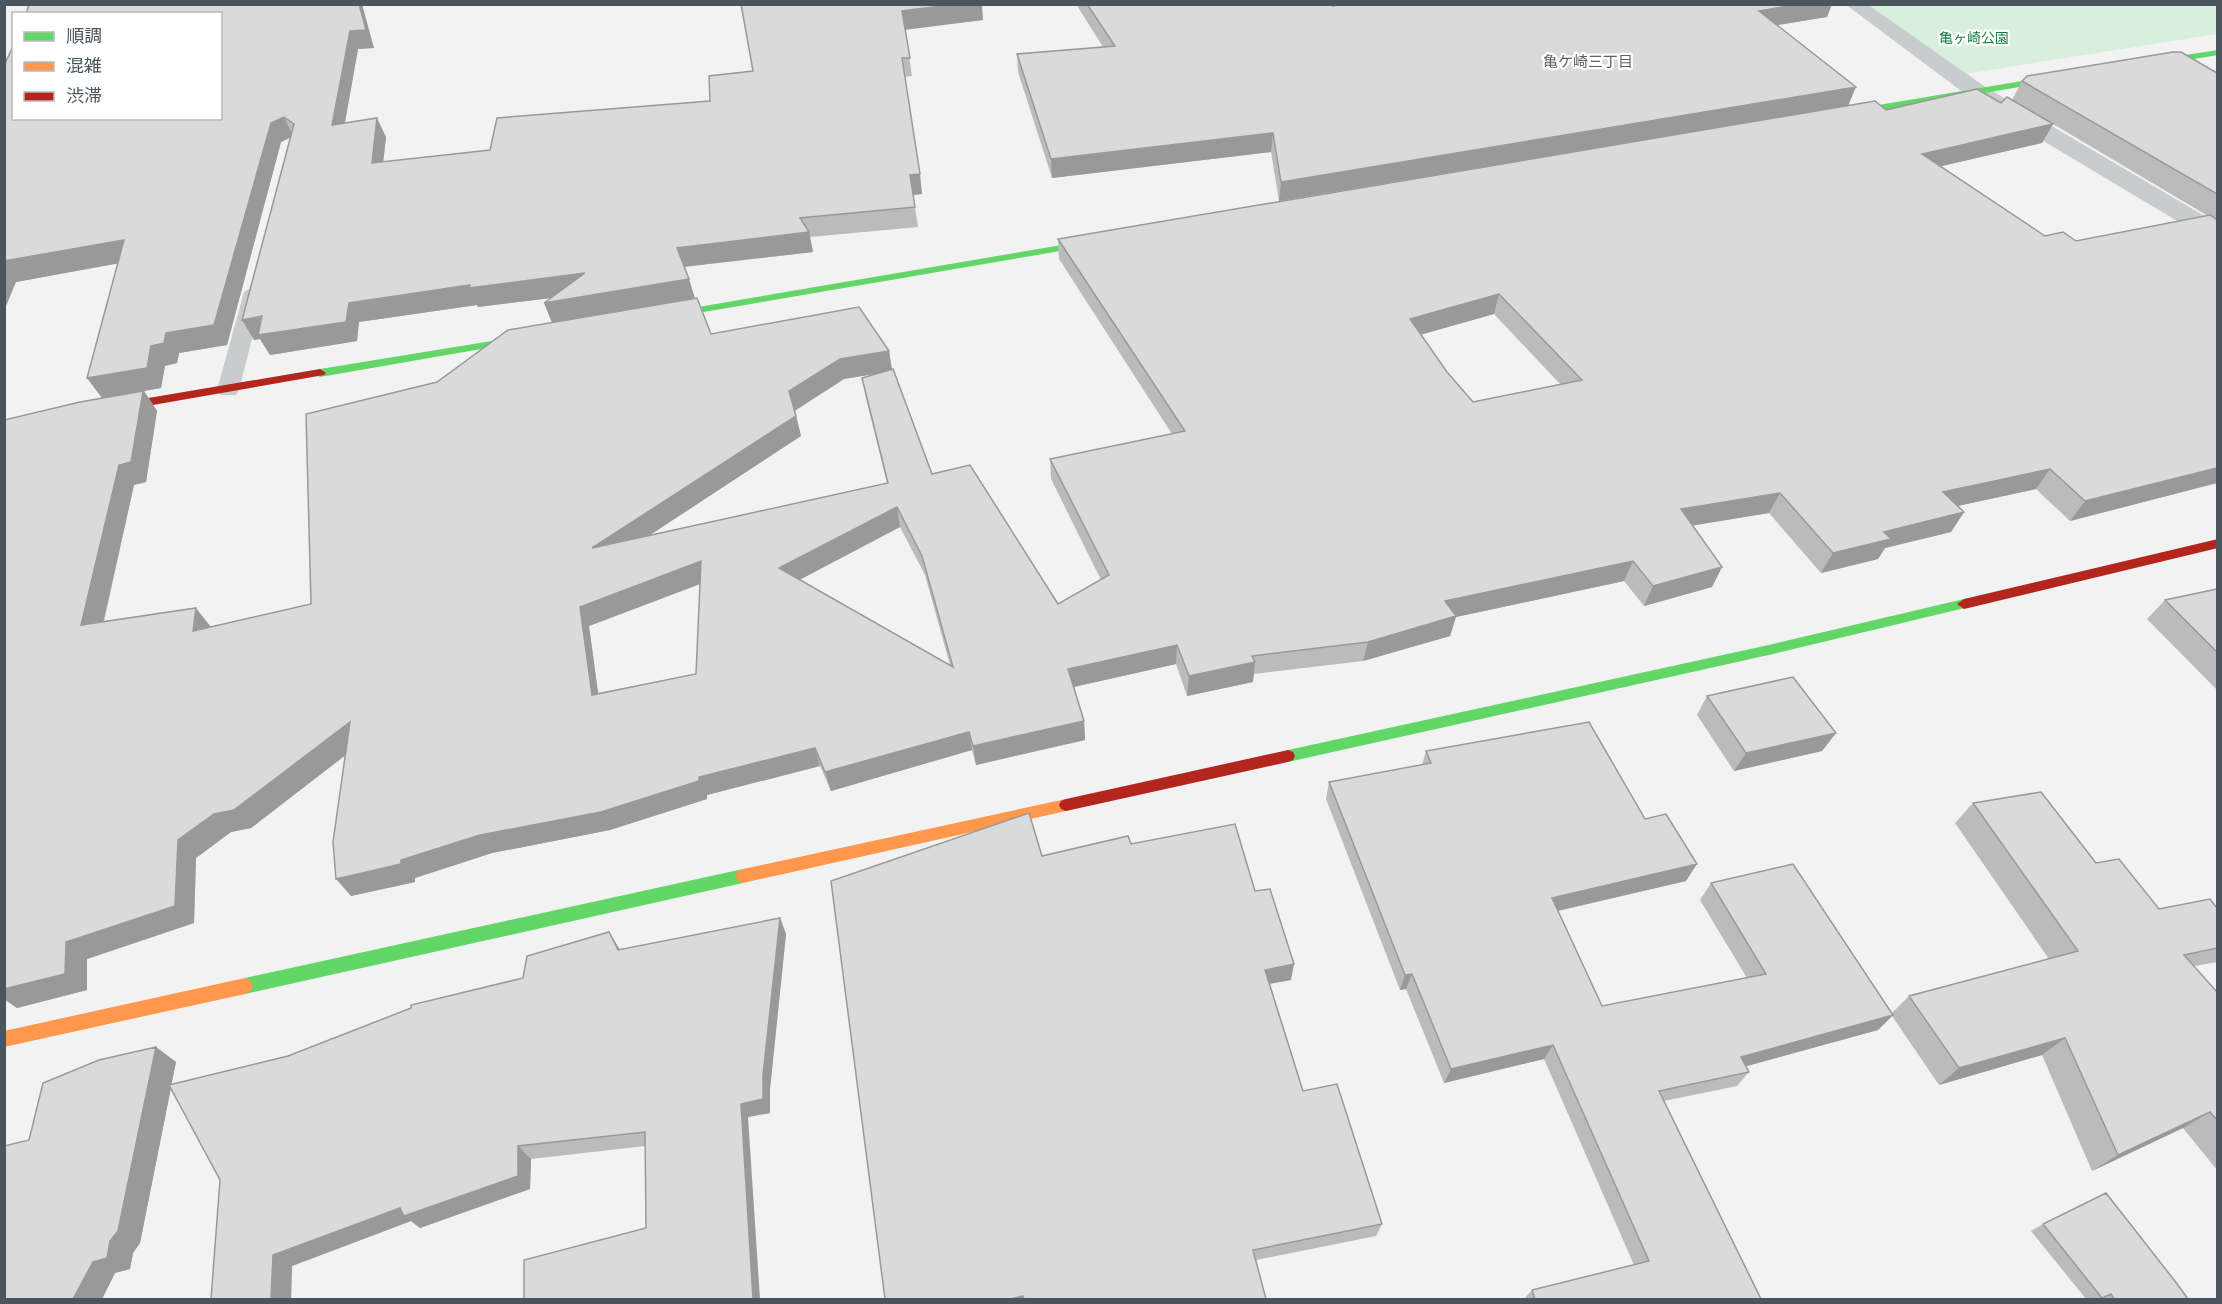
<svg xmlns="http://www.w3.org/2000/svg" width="2222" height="1304" font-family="Overpass,'Noto Sans JP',sans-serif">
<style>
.green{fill:#d8efde}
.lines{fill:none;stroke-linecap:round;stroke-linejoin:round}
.lane{fill:#c9cccd;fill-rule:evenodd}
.street{fill:#c9cccd;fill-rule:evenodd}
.fast{fill:#63d668;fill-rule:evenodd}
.slow{fill:#ff974d;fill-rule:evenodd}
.jam{fill:#b3261e;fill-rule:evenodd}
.wall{fill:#bbbbbc;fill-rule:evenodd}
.shaded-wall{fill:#999}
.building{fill:#dadadb;stroke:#999;stroke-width:1.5;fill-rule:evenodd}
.labels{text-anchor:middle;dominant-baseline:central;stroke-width:4.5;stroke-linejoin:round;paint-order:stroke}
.far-park-label{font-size:14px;fill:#1f7a40;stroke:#fff}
.far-neighbourhood-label{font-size:15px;fill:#5e6265;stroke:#fff}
</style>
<rect width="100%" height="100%" fill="#f2f2f2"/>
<path class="green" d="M1867,5h350v29l-252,40z"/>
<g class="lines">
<path class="lane" d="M254,286l10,6 -25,98 -3,5h-16l-3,-5 27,-98z"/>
<path class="street" d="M1845,4h22l117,82 234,138v18l-9,-2 -241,-144z"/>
<path class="fast" d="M2218,50v5l-73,12 -4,-3 4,-3z
M2064,74l4,3 -1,2 -230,39 -4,-3 4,-3z
M1103,238l5,3 -1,2 -450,77 -5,-3 5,-3z
M529,335l5,3 -1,2 -213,37 -6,-4 6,-4z
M1964,599l5,2 2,3 -2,3 -196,47 -485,108 -5,-2 -2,-4 2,-4 5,-2 485,-106z
M743,869l5,2 3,5 -3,5 -5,2 -498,111 -6,-3 -2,-5 2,-5 6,-3z"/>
<path class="slow" d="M1066,799l5,2 2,4 -2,4 -5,2 -323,72 -5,-2 -3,-5 3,-5 5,-2z
M245,978l6,3 2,5 -2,5 -6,3 -241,53v-16z"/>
<path class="jam" d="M320,369l6,4 -2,2 -217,38 -6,-4 6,-4z
M2218,539v9l-254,61 -7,-5 7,-5z
M1288,750l5,2 2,4 -2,4 -5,2 -222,49 -5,-2 -2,-4 2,-4 5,-2z"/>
</g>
<path class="wall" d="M29,4l345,44 -16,1 -13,74 41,14 -3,25 107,-12 220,-49 43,-30 -12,-67 242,16 -78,9 7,47 -7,1 17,117 -9,1 5,32 -108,10 3,15 -129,15 5,12 6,20 16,35 178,17 3,18 40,105 126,130 43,-24 -50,-101 -1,-20 122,-25 -113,-175 -1,-20 828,-129 115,-7 11,-3 10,-19 195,-8v410l-147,38 -34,-32 -79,17 7,6 -13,20 -66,16 -7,11 -57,14 -52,-60 -76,12 29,42 -10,20 -68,19 -20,-25 -168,36 -6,19 -87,25 -109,13 -1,8 -66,14 -11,-32 -102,23 10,34 1,19 -109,25 -4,-15 -141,41 -11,-25 -113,29v4l-97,31 -118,23 -77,25v4l-64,14 -6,-141 -94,73 -20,4 -35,26 -2,65 -107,36v31l-70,18 -13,-9v-579l97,-22 17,-135 -102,19zM2053,124l155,92 -132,25 -31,-5 -104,-70 101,-23zM290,138l-36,202 6,-1 10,16 87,-14 2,-19 118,-17 1,2 73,-9 1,25 -115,59 -126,222 -100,23 -107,-5 30,-137 12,-3 11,-71 -13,-20 17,-3 4,-22 12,-3 2,-10 48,-8 54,-203zM1494,314l66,70 -87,18 -26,-30 -26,-38zM880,373l-18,5 4,20 21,85 -237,52 151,-99 -6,-25 49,-32zM900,527l25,48 25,90 -151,-85zM700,584l-4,90 -98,19 -9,-67z
M1076,4h253l4,2 2,-1 -1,-1h498l-5,13 -50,8 71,81 -569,95 -8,-49 -219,26 -34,-106 -1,-18 86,-7z
M2217,589v101l-70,-71 18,-19z
M1707,696l129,37 -14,18 -88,20 -37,-56z
M1426,751l219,68 41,62 -128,30 44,95 145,-28 -47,-78 11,-17 181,130 17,-17 140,-37 -94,-136 18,-20 123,60 63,46 58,-1v54l-23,4 23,26v178l-34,-42 -91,43 -50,-116 -103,30 -47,-69 -14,14 -132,36 3,6 -12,14 -73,15 97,198h-237l8,-9 102,-25 -90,-206 -100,24 -38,-94 -6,1 -74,-191 3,-17 93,-17z
M1131,844l124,47 36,89 -21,4 33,107 79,133 -6,12 -120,24 -214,-404z
M780,918l6,16 -16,155v24l-22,4 -102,111 -1,-82 -114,13 -1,30 -110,39 -9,-7 -119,45 -1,33h-80l9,-119 -49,-92 -31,155 -7,10 -3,16 -15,4 -13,26h-98l25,-159 127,-93 20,15 -5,22 117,-28 235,-78 97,-28z
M2043,1224l145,75h-102l-55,-68z"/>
<path class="shaded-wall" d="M359,4h3l12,44 -16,1 -17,95 -9,-19 18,-94z
M958,4h24l1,16 -79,10 -2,-19z
M1800,4h32l-5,13 -74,12 6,-18z
M1856,87l-8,19 -569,95 2,-19z
M284,117l9,19 -12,6 -54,203 -48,8 -2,10 -12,3 -4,22 -17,3 13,20 -11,71 -12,3 -36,160 -17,-20 38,-160 -17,-67 -15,-20 64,-32 15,-13 105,-210z
M377,118l9,19 -5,45 -9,-19z
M2053,124l-11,19 -130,30 10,-19z
M1273,133l-2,19 -219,26 -1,-19z
M920,174l2,20 -9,1 -3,-20z
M809,232l4,20 -131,15 -5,-19z
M124,240l13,20 -121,22 -12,29v-50z
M585,273l7,20 -114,14 -1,-2 -118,17 -2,19 -87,14 -10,-16 -6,1 -12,-20 228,-35z
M689,279l6,20 -143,24 -8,-20z
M1499,294l-5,20 -88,25 4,-20z
M889,351l3,20 -48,8 -50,32 -5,-20 51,-32z
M796,416l5,20 -200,131 -9,-19z
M2217,468v15l-147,38 15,-20z
M2050,469l-14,20 -106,23 13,-20z
M1780,493l-11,20 -97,16 9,-20z
M897,507l3,20 -116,61 -5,-20z
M1964,512l-13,20 -66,16 -7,11 -57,14 12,-20 51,-21z
M701,561l7,20 -119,45 12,88 -9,-19 -12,-88z
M1633,561l-9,20 -168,36 -6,19 -87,25 5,-19 77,-41z
M1722,567l-10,20 -68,19 9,-20z
M196,608l15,19 -18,4z
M1177,645l-1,19 -107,24 -1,-19z
M1255,662l-2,20 -66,14 2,-20z
M1084,721l1,19 -109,25 -3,-19z
M350,722l14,19 -113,87 -20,4 -35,26 -2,65 -107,36v31l-70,18 -13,-9v-10l62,-47 112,-102 36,-26z
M969,732l3,18 -141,41 -6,-19z
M1836,733l-14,18 -88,20 12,-18z
M815,748l5,18 -113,29v4l-97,31 -118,23 -77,25v4l-64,14 -15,-17 65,-19 79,-25 219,-58z
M1697,864l-11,17 -142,33 8,-16z
M780,918l6,16 -16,155v24l-22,4 12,182h-7l-12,-195 22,-29z
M609,932l10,16 8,18 -9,-16z
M1294,964l-3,16 -29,5 3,-15z
M1412,974l-6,15 -6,1 5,-15z
M1893,1015l-15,15 -149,41 12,-14z
M2065,1038l-23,17 -103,30 20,-17z
M1553,1045l-9,14 -100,24 7,-14z
M156,1047l20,15 -36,181 -7,10 -3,16 -15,4 -13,26h-29l20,-37 17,-21z
M2210,1112l-27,16 -91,43 26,-16z
M518,1146l13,13 -1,30 -110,39 -9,-7 -119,45 -1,33h-20l2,-44z
M1023,1296l1,3h-14z"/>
<path class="building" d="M29,4h330l7,26 -16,1 -18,94 45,-7 -5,45 118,-13 7,-32 213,-17 -1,-25 44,-5 -12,-67h217l-56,7 8,47h-8l18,116 -10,1 5,32 -115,11 9,14 -132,16 12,31 -145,24 41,-30 -116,15 1,-3 -121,18 -3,19 -88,13 4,-19 -20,4 52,-196 -10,-7 -13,6 -57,202 -48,8 -2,10 -13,3 -4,22 -60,10 37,-138 -120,21v-195l10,-22v74h206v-104h-194z
M1087,4h242l4,2 8,-2h459l-41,7 97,76 -575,95 -8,-49 -222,26 -34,-105 98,-8z
M2173,52h8l36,21v121l-195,-113 5,-5z
M1977,89l24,14 6,-6 46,27 -131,30 123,82 18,-4 13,9 134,-26 7,5v248l-132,33 -35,-32 -107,23 21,20 -80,20 7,7 -58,14 -53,-60 -99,16 41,58 -69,19 -20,-25 -188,40 11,15 -88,26 -116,14 3,6 -66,14 -12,-31 -109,24 16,52 -111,25 -4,-14 -144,40 -10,-24 -116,29v4l-98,31 -121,23 -79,25v4l-65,15 -3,-37 17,-120 -116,88 -20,4 -36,26 -3,66 -109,36 -1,32 -61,15v-569l76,-18 63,-11 -12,71 -12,3 -38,160 115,-17 -3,23 118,-27 -5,-190 131,-32 71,-52 189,-32 14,36 148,-27 30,44 -49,8 -51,32 7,25 -204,132 296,-65 -26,-105 31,-9 39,105 38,-9 88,139 51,-29 -59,-116 135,-28 -127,-192 817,-138 11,9zM1499,294l83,86 -109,22 -26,-30 -37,-53zM897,507l25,49 31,111 -174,-99zM701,561l-5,113 -104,21 -12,-88z
M2217,589v63l-52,-52z
M1793,677l43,56 -90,20 -39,-57z
M1589,722l56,97 21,-5 31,50 -145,34 50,108 164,-32 -55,-91 82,-19 100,151 -152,42 8,15 -90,19 102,208h-226l-3,-9 117,-29 -96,-216 -102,24 -39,-95 -7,1 -76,-193 102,-19 -5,-12z
M2041,792l55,71 23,-4 40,50 51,-10 7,9v40l-33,7 33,37v128l-7,-8 -92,43 -53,-117 -106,30 -50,-72 169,-45 -105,-148z
M1029,813l13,43 86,-20 3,8 104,-20 20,67 15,-2 24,75 -29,6 38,121 34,-7 45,140 -129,26 13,49h-242l-1,-3 -13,3h-125l-54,-418z
M780,918l-17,157v24l-22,5 12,195h-229v-39l122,-32 -1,-96 -127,14v30l-114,40 -4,-8 -127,47 -2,44h-60l9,-119 -51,-95 119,-29 123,-48v-3l112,-27 4,-22 82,-24 9,18z
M156,1047l-38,184 -8,10 -3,17 -14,4 -20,37h-69v-153l25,-6 14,-57 56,-23z
M2106,1193l72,92 10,14h-74l-3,-5 -9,4 -59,-74z"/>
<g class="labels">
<g class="far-park-label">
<text x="1974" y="39">亀ヶ崎公園</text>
</g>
<g class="far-neighbourhood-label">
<text x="1588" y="63">亀ケ崎三丁目</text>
</g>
</g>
<rect width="2222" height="1304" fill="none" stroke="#4a565d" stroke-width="12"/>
<rect x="12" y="12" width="210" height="108" fill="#ffffff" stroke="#b7bbbe" stroke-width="1.5"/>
<rect x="24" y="32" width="30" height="9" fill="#63d668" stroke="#b7bbbe" stroke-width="1.5"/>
<text x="66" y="42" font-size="18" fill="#4a565d">順調</text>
<rect x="24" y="62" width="30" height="9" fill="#ff974d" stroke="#b7bbbe" stroke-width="1.5"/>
<text x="66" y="72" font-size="18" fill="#4a565d">混雑</text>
<rect x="24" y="92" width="30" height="9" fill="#b3261e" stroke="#b7bbbe" stroke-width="1.5"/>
<text x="66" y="102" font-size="18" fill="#4a565d">渋滞</text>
</svg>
